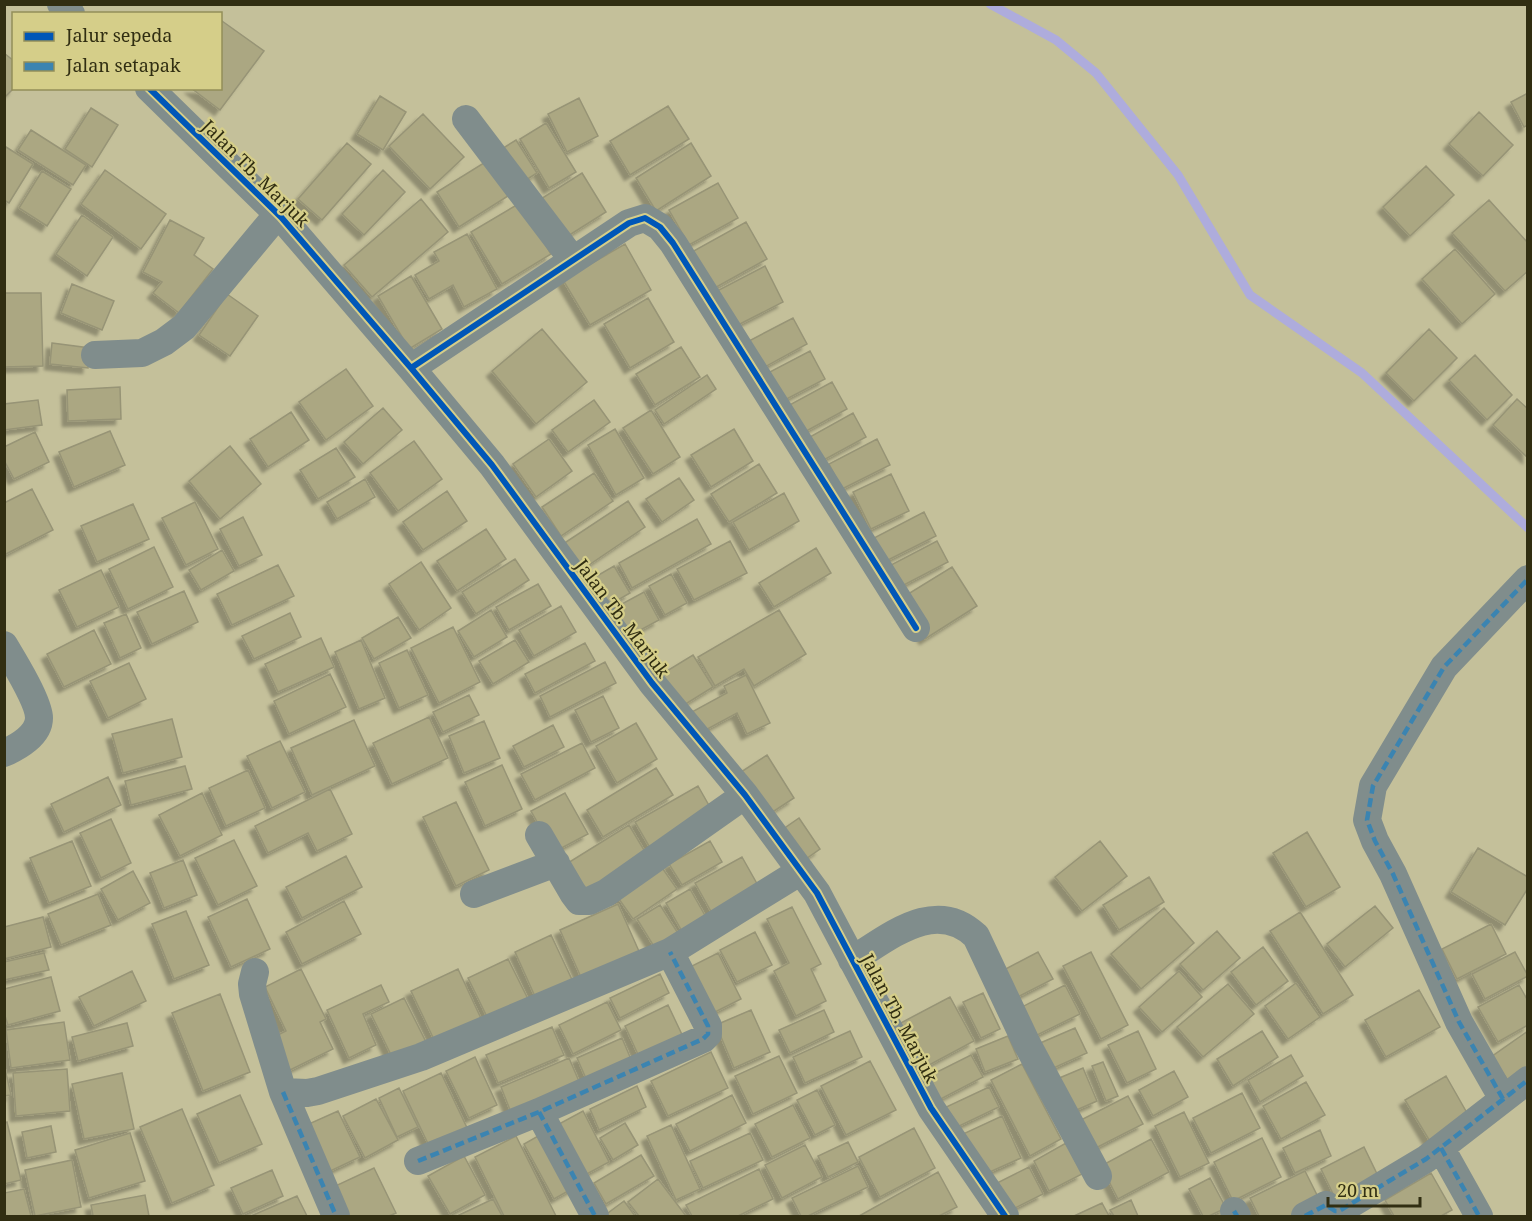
<svg xmlns="http://www.w3.org/2000/svg" width="1532" height="1221" font-family="'Noto Serif',serif">
<style>
.lines{fill:none;stroke-linecap:round;stroke-linejoin:round}
.stream{stroke:#aeacdc;stroke-width:9}
.building{fill:#aba782;stroke:#979476;stroke-width:1.5;filter:url(#shadow)}
.street{stroke:#808d8c;stroke-width:28}
.quiet{stroke:#3b84b1;stroke-width:4.5;stroke-dasharray:9 4.5;stroke-linecap:butt}
.cycleway-casing{stroke:#d5ce89;stroke-width:10}
.cycleway{stroke:#0057b8;stroke-width:6}
.labels{text-anchor:middle;dominant-baseline:central;stroke-width:4.5;stroke-linejoin:round;paint-order:stroke}
.street-label{font-size:18px;fill:#312e12;stroke:#d5ce89}
</style>
<defs>
<filter id="shadow"><feDropShadow dx="-5.5" dy="5.5" stdDeviation="1.5" flood-color="#0004"/></filter>
</defs>
<rect width="100%" height="100%" fill="#c4c09a"/>
<g class="lines">
<path class="stream" d="M990,4l66,36 40,33 82,102 72,120 112,78 166,155"/>
</g>
<path class="building" d="M222,21l42,30 -44,59 -29,-22h29v-65z
M4,53l10,8v27l-10,10z
M1528,93v32l-4,2 -13,-25z
M380,96l26,16 -23,38 -26,-16z
M579,98l19,38 -31,16 -19,-38z
M668,106l21,33 -59,36 -20,-34z
M91,108l27,17 -26,42 -27,-18z
M1479,112l34,33 -30,31 -34,-32z
M423,114l41,43 -34,32 -41,-43z
M546,123l30,49 -27,16 -29,-49z
M31,130l55,35 -13,20 -55,-35z
M516,140l21,33 -19,12 -21,-33z
M347,143l24,21 -49,56 -24,-21z
M691,143l20,33 -55,35 -20,-33z
M6,147l27,17 -24,39 -5,-3v-50z
M487,161l21,35 -49,31 -22,-35z
M1426,166l28,29 -44,41 -27,-29z
M105,170l61,44 -25,35 -60,-45z
M383,170l22,22 -41,43 -22,-21z
M42,171l29,18 -24,37 -28,-18z
M582,173l24,39 -46,29 -24,-39z
M718,183l20,35 -49,27 -20,-35z
M421,199l27,33 -76,65 -28,-32z
M1489,200l39,43v28l-23,20 -53,-58z
M520,203l31,51 -49,30 -31,-52z
M82,215l31,22 -26,39 -31,-22z
M170,220l34,18 -10,17 19,14 -34,44 -26,-20 9,-11 -19,-10z
M746,222l21,37 -56,31 -21,-37z
M467,234l30,55 -33,18 -11,-22 -24,14 -14,-24 24,-14 -5,-9z
M625,244l26,46 -61,35 -27,-45z
M1455,249l40,45 -33,30 -40,-45z
M765,266l18,36 -47,24 -19,-35z
M411,276l31,53 -33,20 -31,-53z
M72,284l42,17 -12,29 -41,-17z
M4,293h37l2,73 -39,1z
M227,294l31,22 -28,40 -31,-21z
M648,298l26,44 -44,26 -26,-44z
M793,318l14,26 -46,25 -14,-27z
M542,329l45,53 -51,42 -44,-53z
M1429,329l28,29 -43,43 -28,-28z
M52,343l38,5 -2,20 -38,-4z
M681,347l19,30 -45,28 -19,-31z
M810,351l15,28 -46,24 -15,-28z
M1475,355l37,40 -25,25 -38,-40z
M346,369l27,37 -47,34 -27,-38z
M707,375l9,14 -52,35 -9,-14z
M832,382l15,27 -48,26 -15,-27z
M120,387l1,32 -53,2 -1,-31z
M1517,399l11,10v49l-35,-33z
M38,400l4,25 -38,5v-26z
M594,400l16,22 -42,30 -16,-22z
M383,408l19,22 -39,34 -19,-22z
M651,410l29,47 -27,17 -30,-46z
M291,412l18,28 -41,27 -18,-28z
M853,413l13,24 -46,25 -12,-24z
M615,429l29,49 -28,17 -28,-50z
M734,429l19,32 -42,26 -20,-32z
M110,431l15,34 -51,22 -15,-35z
M35,432l14,30 -35,17 -10,-19v-13z
M549,439l23,32 -36,26 -23,-33z
M877,439l13,26 -48,24 -13,-25z
M414,441l28,38 -44,32 -28,-38z
M230,446l31,38 -41,35 -31,-38z
M336,448l19,29 -37,22 -18,-29z
M759,464l18,29 -48,29 -18,-28z
M594,473l19,28 -52,35 -19,-29z
M891,474l18,37 -38,18 -18,-37z
M679,478l15,22 -32,22 -16,-23z
M365,479l10,18 -38,22 -10,-17z
M32,489l21,41 -49,25v-52z
M447,491l20,30 -44,29 -20,-28z
M784,493l15,28 -50,29 -16,-28z
M628,501l17,26 -65,44 -17,-27z
M195,502l23,47 -32,16 -24,-47z
M133,504l16,35 -52,23 -16,-36z
M924,512l12,24 -50,25 -12,-23z
M243,517l19,38 -23,11 -19,-37z
M697,519l14,25 -79,44 -13,-25z
M486,529l20,30 -49,32 -20,-30z
M730,541l17,32 -53,27 -17,-31z
M937,541l11,21 -46,24 -11,-21z
M154,547l19,40 -45,22 -19,-40z
M816,548l15,25 -57,34 -15,-24z
M222,550l12,21 -33,19 -12,-20z
M515,559l14,21 -53,34 -14,-22z
M421,562l30,46 -32,22 -30,-46z
M278,565l16,31 -62,29 -15,-31z
M614,566l16,27 -31,18 -16,-27z
M952,567l25,39 -52,33 -25,-40z
M101,570l18,37 -42,20 -18,-37z
M671,574l16,29 -22,12 -16,-29z
M538,584l13,22 -42,24 -13,-23z
M184,591l14,31 -46,22 -15,-32z
M644,592l15,28 -37,20 -15,-28z
M561,606l15,26 -42,24 -15,-26z
M491,610l16,27 -33,20 -16,-26z
M779,610l27,44 -52,32 -10,-17 -29,17 -17,-29z
M290,613l11,24 -47,22 -12,-23z
M126,614l15,34 -21,10 -16,-35z
M398,617l13,21 -37,21 -12,-21z
M453,627l27,55 -41,21 -28,-55z
M94,630l17,34 -47,23 -17,-33z
M321,638l13,29 -56,25 -13,-28z
M361,640l24,58 -26,11 -24,-57z
M515,640l14,22 -36,22 -14,-23z
M585,643l10,18 -60,32 -10,-19z
M407,650l21,45 -29,13 -20,-45z
M693,655l20,32 -37,23 -19,-33z
M605,662l11,21 -66,34 -10,-21z
M129,663l17,36 -38,19 -18,-37z
M330,674l16,33 -57,27 -15,-33z
M746,675l24,48 -23,11 -10,-21 -37,20 -10,-20 37,-20 -3,-7z
M469,695l10,20 -36,17 -10,-20z
M603,696l16,32 -28,14 -16,-32z
M429,717l19,41 -56,26 -19,-41z
M172,719l10,38 -59,16 -11,-39z
M354,720l21,46 -63,29 -21,-47z
M484,721l16,37 -36,15 -15,-37z
M636,723l21,36 -40,24 -21,-37z
M553,725l11,22 -40,20 -11,-21z
M280,741l25,51 -33,16 -25,-52z
M582,743l13,25 -60,32 -14,-26z
M767,755l27,43 -26,17 -27,-43z
M502,765l20,44 -37,17 -20,-44z
M185,766l7,23 -61,16 -6,-24z
M656,768l17,27 -70,42 -16,-27z
M248,770l17,38 -39,18 -17,-38z
M108,777l13,28 -57,27 -13,-28z
M698,786l17,30 -62,37 -18,-31z
M330,789l22,45 -35,17 -9,-18 -40,20 -13,-27z
M202,793l20,42 -42,21 -21,-41z
M565,793l23,41 -34,18 -23,-41z
M456,802l33,68 -33,16 -33,-69z
M799,818l21,31 -20,14 -21,-31z
M111,819l20,44 -30,15 -21,-45z
M629,825l21,35 -66,41 -21,-35z
M1307,832l33,55 -34,20 -33,-54z
M234,840l23,46 -39,19 -23,-47z
M72,841l19,45 -42,17 -19,-45z
M710,841l12,21 -40,23 -13,-21z
M1100,841l27,35 -45,35 -27,-34z
M1478,848l50,29v11l-23,37 -54,-33z
M346,856l16,31 -60,31 -16,-31z
M742,857l18,32 -47,26 -18,-32z
M183,860l14,35 -33,13 -14,-35z
M658,862l19,27 -44,30 -19,-27z
M133,871l17,32 -32,17 -17,-31z
M1149,877l15,25 -45,28 -16,-25z
M690,889l17,30 -24,14 -17,-30z
M98,894l13,31 -50,20 -13,-31z
M247,899l23,50 -39,18 -23,-50z
M344,901l17,33 -59,30 -16,-32z
M618,904l24,54 -58,26 -24,-54z
M660,905l21,33 -23,15 -21,-34z
M1375,906l18,22 -48,39 -18,-23z
M792,907l29,57 -10,5 15,32 -30,15 -22,-45 15,-8 -22,-44z
M1164,908l30,35 -53,46 -30,-35z
M186,911l23,54 -35,14 -22,-55z
M1300,912l53,83 -30,19 -53,-83z
M43,917l8,30 -47,12v-32z
M1491,924l15,30 -49,25 -15,-30z
M1217,931l23,27 -37,32 -23,-26z
M755,932l17,33 -35,17 -17,-32z
M551,935l24,51 -37,17 -23,-51z
M1263,947l25,34 -32,24 -25,-33z
M1038,952l15,27 -41,21 -14,-27z
M1091,952l37,73 -27,14 -38,-73z
M1515,952l13,24 -43,23 -13,-25z
M44,953l5,17 -45,10v-18z
M718,953l23,46 -34,17 -23,-46z
M508,959l23,46 -40,20 -23,-47z
M301,969l25,50 -6,3 13,27 -43,21 -16,-33 12,-6 -21,-44z
M458,969l27,58 -47,21 -27,-57z
M132,971l14,30 -52,25 -15,-29z
M1179,971l23,26 -40,35 -23,-25z
M660,974l9,19 -49,25 -10,-20z
M51,977l9,34 -52,14 -4,-12v-24z
M1296,983l24,34 -32,22 -23,-33z
M1228,984l26,30 -51,43 -26,-30z
M381,985l8,17 -26,12 13,31 -27,13 -22,-48z
M1065,985l15,29 -53,26 -15,-28z
M1519,985l9,16v24l-30,17 -20,-35z
M1419,990l21,37 -54,30 -21,-37z
M983,993l17,36 -19,9 -18,-36z
M220,994l30,78 -47,19 -31,-78z
M950,997l24,44 -56,30 -23,-45z
M404,998l25,50 -33,17 -25,-51z
M607,1002l14,28 -48,24 -14,-29z
M668,1005l17,36 -44,20 -16,-35z
M751,1010l19,42 -36,16 -18,-43z
M824,1010l10,22 -44,21 -11,-23z
M64,1022l6,38 -59,8 -5,-38z
M127,1023l6,23 -55,15 -6,-24z
M552,1027l12,28 -66,28 -12,-28z
M1075,1028l12,25 -38,17 -11,-26z
M850,1031l12,26 -57,26 -12,-26z
M1138,1031l18,38 -29,14 -19,-38z
M1262,1031l16,26 -45,29 -16,-27z
M1528,1031v45l-15,11 -22,-30z
M1008,1036l10,23 -33,13 -9,-23z
M622,1038l11,26 -45,19 -11,-25z
M711,1052l17,36 -60,28 -17,-35z
M971,1055l12,22 -48,25 -12,-23z
M1291,1055l12,21 -43,26 -12,-22z
M779,1056l18,37 -44,21 -18,-38z
M475,1057l22,48 -28,13 -23,-47z
M569,1058l12,28 -69,29 -11,-28z
M870,1061l26,49 -50,25 -25,-49z
M1103,1062l15,34 -12,5 -14,-35z
M4,1064l7,31 -7,1z
M1022,1064l39,75 -31,17 -39,-76z
M1083,1068l14,33 -25,11 -15,-33z
M67,1069l3,42 -54,5 -3,-43z
M1174,1071l14,26 -35,19 -14,-26z
M122,1073l12,56 -50,10 -12,-55z
M441,1073l28,59 -38,18 -28,-59z
M1446,1076l25,44 -40,23 -26,-43z
M1306,1082l19,33 -44,24 -18,-33z
M637,1086l9,21 -47,23 -9,-21z
M989,1087l10,20 -46,22 -9,-21z
M399,1088l19,39 -21,10 -18,-39z
M817,1090l18,35 -20,10 -18,-35z
M1242,1093l18,35 -49,25 -18,-35z
M240,1095l22,49 -43,19 -22,-49z
M732,1095l14,28 -56,28 -14,-27z
M1128,1096l15,28 -55,28 -15,-28z
M376,1099l22,41 -33,18 -22,-42z
M793,1105l17,33 -38,19 -17,-33z
M182,1109l32,76 -42,18 -32,-76z
M338,1111l22,46 -36,17 -22,-47z
M583,1111l26,51 -24,13 -26,-51z
M1184,1112l25,51 -29,14 -25,-51z
M1002,1116l19,42 -38,17 -20,-41z
M7,1122l14,58 -17,4v-61z
M625,1123l13,22 -25,15 -13,-22z
M671,1125l29,64 -24,11 -29,-64z
M51,1126l5,26 -29,6 -5,-26z
M914,1128l21,40 -55,29 -21,-40z
M1320,1130l11,26 -36,17 -12,-25z
M547,1131l30,55 -23,13 -30,-55z
M130,1133l15,48 -56,17 -14,-48z
M750,1133l13,27 -60,28 -13,-27z
M516,1136l40,80h-52l-29,-59z
M1262,1138l19,39 -48,24 -19,-39z
M1151,1139l18,33 -51,27 -17,-33z
M848,1142l10,20 -30,15 -10,-21z
M1066,1143l16,31 -33,17 -15,-30z
M805,1145l17,32 -40,21 -17,-33z
M1364,1147l15,31 -43,22 -15,-31z
M641,1155l13,21 -48,28 -12,-21z
M464,1156l21,39 -35,19 -22,-38z
M72,1160l9,47 -46,9 -10,-46z
M858,1166l10,21 -60,29h-7l-9,-18z
M1029,1167l14,27 -36,18 -14,-27z
M374,1168l22,45 -7,3h-44l-14,-28z
M759,1169l14,30 -35,17h-46l-6,-11z
M272,1170l11,26 -40,18 -12,-26z
M1305,1171l17,34 -24,11h-39l-9,-18z
M938,1172l19,35 -18,9h-80z
M1431,1173l21,37 -11,6h-47l-9,-16z
M1210,1178l16,30 -17,8h-6l-14,-27z
M658,1179l28,37h-47l-11,-14z
M24,1189l7,27h-27v-23z
M145,1195l4,21h-56l-2,-11z
M297,1196l10,20h-56z
M493,1199l9,17h-45z
M1131,1200l7,16h-24l-4,-6z
M624,1201l11,15h-31z
M1102,1203l7,13h-35z"/>
<g class="lines">
<path class="street" d="M61,4l10,10
M149,88l132,129 130,151 81,97 160,218 93,112 72,98 114,215 74,108
M466,119l107,141
M95,355l47,-2 22,-11 20,-15 94,-113
M411,368l218,-145 16,-5 15,9 13,16 243,385
M4,645c9,15 35,57 35,73 0,17 -21,29 -35,35
M539,835l34,58 6,8h10l17,-8 139,-98
M474,894l82,-31
M852,960c38,-23 83,-63 124,-24l51,108 71,132
M255,972l-3,12 1,10 30,98 24,1 11,-2 103,-34 249,-105 131,-81
M283,1092l53,124
M1503,1099l-44,-77 -66,-148 -18,-33 -8,-21 6,-34 71,-119 84,-88
M539,1112l56,104
M1441,1148l38,68
M418,1161l121,-49 164,-73 5,-5v-8l-38,-74
M1234,1211l3,5
M1305,1216l21,-11 9,6h4l87,-52 102,-79"/>
<path class="quiet" d="M283,1092l53,124
M1503,1099l-44,-77 -66,-148 -18,-33 -8,-21 6,-34 71,-119 84,-88
M539,1112l56,104
M1441,1148l38,68
M418,1161l121,-49 164,-73 5,-5v-8l-38,-74
M1234,1211l3,5
M1305,1216l21,-11 9,6h4l87,-52 102,-79"/>
<defs>
<path id="cycleway" d="M149,88l132,129 130,151 81,97 160,218 93,112 72,98 114,215 74,108
M411,368l218,-145 16,-5 15,9 13,16 243,385"/>
</defs>
<use href="#cycleway" class="cycleway-casing"/>
<use href="#cycleway" class="cycleway"/>
</g>
<g class="labels">
<g class="street-label">
<text transform="translate(256 173) rotate(45)">Jalan Tb. Marjuk</text>
<text transform="translate(623 618) rotate(53)">Jalan Tb. Marjuk</text>
<text transform="translate(900 1018) rotate(62)">Jalan Tb. Marjuk</text>
</g>
</g>
<rect width="1532" height="1221" fill="none" stroke="#312e12" stroke-width="12"/>
<rect x="12" y="12" width="210" height="78" fill="#d5ce89" stroke="#938e59" stroke-width="1.5"/>
<rect x="24" y="32" width="30" height="9" fill="#0057b8" stroke="#938e59" stroke-width="1.5"/>
<text x="66" y="42" font-size="18" fill="#312e12">Jalur sepeda</text>
<rect x="24" y="62" width="30" height="9" fill="#3b84b1" stroke="#938e59" stroke-width="1.5"/>
<text x="66" y="72" font-size="18" fill="#312e12">Jalan setapak</text>
<path d="M1328 1197v9h92v-9" fill="none" stroke="#312e12" stroke-width="3"/>
<text x="1337" y="1197" font-size="18" fill="#312e12" stroke="#d5ce89" stroke-width="4.5" paint-order="stroke">20 m</text>
</svg>
